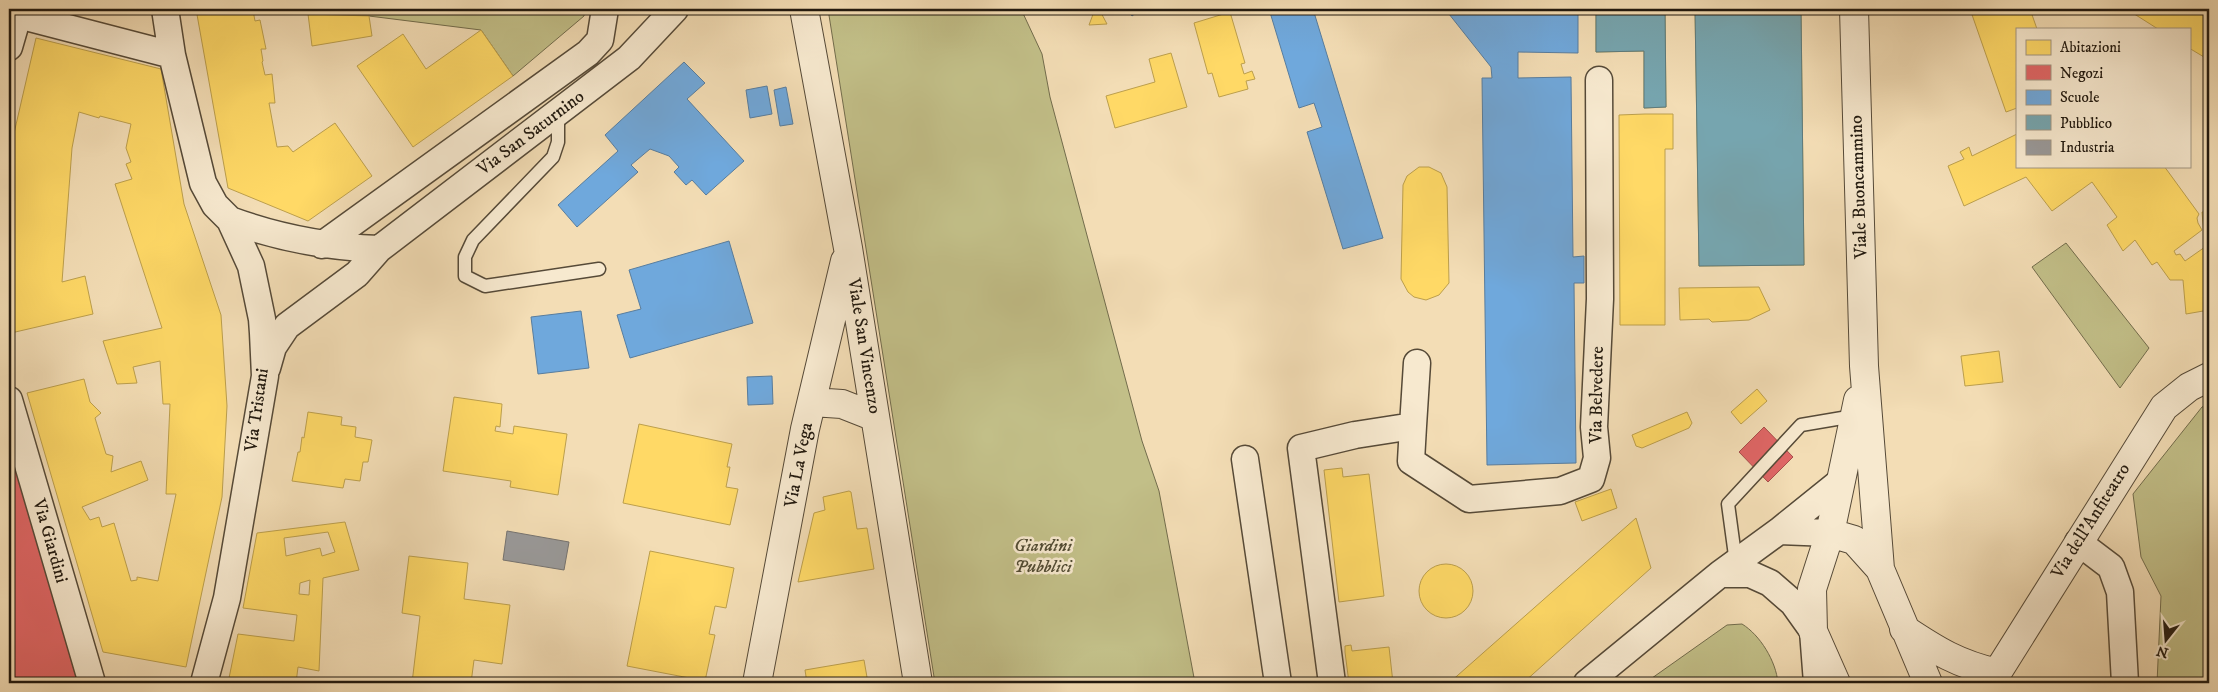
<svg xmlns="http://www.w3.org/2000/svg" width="2218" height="692" font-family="'IM FELL DW Pica',serif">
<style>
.green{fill:#c2bf88;stroke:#726c4c}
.homes{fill:#ffd966;stroke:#bc9f4c;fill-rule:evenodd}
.shops{fill:#e06666;stroke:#a74f4c}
.schools{fill:#6fa8dc;stroke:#587d9e}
.public{fill:#76a5af;stroke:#5c7b7f}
.industry{fill:#999;stroke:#757370}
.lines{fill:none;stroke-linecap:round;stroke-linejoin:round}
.service-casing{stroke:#564a38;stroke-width:15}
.minor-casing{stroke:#564a38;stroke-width:29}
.tertiary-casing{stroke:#564a38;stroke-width:30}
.service{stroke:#f7e9cf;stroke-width:12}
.minor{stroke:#f7e9cf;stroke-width:26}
.tertiary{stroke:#f7e9cf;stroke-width:28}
.labels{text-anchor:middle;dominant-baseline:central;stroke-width:5;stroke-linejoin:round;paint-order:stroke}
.street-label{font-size:18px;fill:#21190f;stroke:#f7e9cf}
.park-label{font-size:18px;font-style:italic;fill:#514b33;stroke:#f7e9cf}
</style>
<rect width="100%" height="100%" fill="#f3ddb5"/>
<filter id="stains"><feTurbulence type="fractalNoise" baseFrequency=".004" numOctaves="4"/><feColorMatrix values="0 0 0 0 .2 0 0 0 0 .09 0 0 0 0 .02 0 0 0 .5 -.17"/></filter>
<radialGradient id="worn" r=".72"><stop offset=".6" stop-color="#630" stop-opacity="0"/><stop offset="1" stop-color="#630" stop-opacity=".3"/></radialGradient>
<path class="green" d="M237,9h348l-1,7 -71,60 -32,-46 -112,-14z
M828,9h193l21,45 8,43 92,344 17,50 36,192h-260z
M2066,243l83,105 -29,40 -88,-121z
M2209,404v279h-52l4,-87 -20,-39 -8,-63 69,-87z
M1742,624c18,11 34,37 36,59h-133l82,-58z"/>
<path class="homes" d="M196,9l57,1 2,11 5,-1 6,29h-5l2,12 -1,1 3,13 7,-1 3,29h-6l8,44 11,-1 5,6 42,-29 37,53 -64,45 -80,-33z
M1095,9h4l8,15 -18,1z
M1596,9h69l1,98 -22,1v-57l-48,1z
M1695,9h106l3,256 -105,1z
M1970,9h60l7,20h-20v79l-11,4z
M2129,9h68l12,7v44l-20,-12v-19h-31l-30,-19z
M1230,12l15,51 -4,1 3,10 8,-3 3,8 -9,2 2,8 -29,8 -7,-24 -4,1 -14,-51z
M308,14l61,2 3,20 -60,10z
M481,30l32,46 -100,71 -56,-81 46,-32 23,35z
M36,38l125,31 23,135 37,111 6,91 -5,91 -36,170 -83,-15 -76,-259 57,-14 6,23 11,11 -6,5 11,36 7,2 -2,16 30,-11 7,19 -66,27 8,13 9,-3 3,10 12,-4 17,58 6,-1v-3l21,4 18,-87h-10l4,-90h-7l-3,-43 -27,6 4,16 -20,1 -14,-43 59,-13 -47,-144 17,-5 -6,-15 5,-2 -5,-14 5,-24 -31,-8 -1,2 -20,-6 -7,36 -10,134 23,-6 8,38 -82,19 -2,-13v-130l3,-48z
M1171,53l16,54 -72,21 -9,-32 49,-14 -6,-23z
M1645,114h28v35h-8v176h-45l-1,-210z
M2017,134v32h147l35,48 -2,4 1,5 4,7 -28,21 2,4 4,-1 5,7 20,-14 -3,-35h7v98l-23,4 -3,-34h-13l-13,-18 -5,3 -17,-25 -12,11 -16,-26 10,-8 -25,-35 -40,29 -26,-34 -62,29 -16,-40 16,-7 -4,-7 9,-5 3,9z
M1419,167h10l12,6 6,14 2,96 -10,12 -13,5 -12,-3 -6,-5 -7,-13 2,-94 4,-9z
M1759,287l11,23 -21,10 -37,2 -3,-3 -29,1 -1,-32z
M1999,351l4,31 -38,4 -4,-30z
M1757,389l10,12 -26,23 -10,-12z
M454,397l48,7 -2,23 -4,-1 -1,5 18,3 1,-8 53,8 -9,61 -48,-8 1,-6 -68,-10z
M308,412l34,5 -1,8 15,2 -1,10 17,3 -4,22h-5l-3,19 -15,-2 -2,9 -51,-7 6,-29h2l2,-15 2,1z
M1687,412l5,11 -3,5 -47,20 -6,-2 -4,-11z
M639,424l93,20 -5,23h3l-4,20 12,2 -8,36 -107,-22z
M1342,468l1,9 26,-3 15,122 -45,6 -15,-132z
M1611,489l6,19 -35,13 -7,-19z
M849,491l2,1 6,37 10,-1 7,41 -76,13 16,-69 11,-3 -2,-13z
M1636,518l15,50 -128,115h-74z
M345,522l14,48 -36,8 -4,93 -21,-4 -2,16h-68l10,-49 56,7 3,-26 -54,-7 14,-75zM328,532l7,20 -13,4 -2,-8 -34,8 -2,-18zM310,580l-1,15 -10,-1 1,-11z
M650,551l84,17 -8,40 -11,-2 -6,28 6,1 -10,46 -78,-15z
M409,556l59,7 -4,36 46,6 -8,59 -28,-4 -3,23h-59l8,-67 -18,-3z
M1419 591a27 27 0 1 1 54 0a27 27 0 1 1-54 0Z
M1351,645l1,6 37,-4 4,36h-44l-4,-31v-6z
M864,660l4,23h-61l-2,-13z"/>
<path class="shops" d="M1764,427l29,30 -25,25 -29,-30z
M9,440l68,241v2h-68z"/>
<path class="schools" d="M1127,9h14l-9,7z
M1269,9h44l70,229 -40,11 -36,-117 15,-5 -8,-24 -15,5z
M1445,9h133v44l-60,-1v26l53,-1 2,180 11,-1v27h-10l2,180 -89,2 -5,-387h10l-1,-11z
M684,62l21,21 -18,16 57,62 -38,34 -14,-15 -6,5 -12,-13 5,-5 -10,-11 -19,-7 -19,16 7,7 -61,55 -19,-22 60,-54 -13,-16z
M767,86l5,28 -22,4 -4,-28z
M786,87l7,37 -13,2 -6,-36z
M729,241l24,82 -123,35 -13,-43 24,-6 -12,-39z
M581,311l8,57 -51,6 -7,-57z
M772,376l1,28 -25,1 -1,-28z"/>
<path class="public" d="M1596,9h69l1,98 -22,1v-57l-48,1z
M1695,9h106l3,256 -105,1z"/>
<path class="industry" d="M507,531l62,11 -5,28 -61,-10z"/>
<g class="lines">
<defs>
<path id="service" d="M558,112v30l-5,15 -80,83 -8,17v19l20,10 114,-17
M1736,563l-8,-59 73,-79 53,-9"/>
<path id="minor" d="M165,9l7,46 31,128 12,22 15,15 21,46 11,53 1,14 2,43 -38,222 -23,85
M18,15l154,40
M9,47l11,-38
M230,220c49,18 98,27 149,29
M322,245l266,-192 12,-13 5,-31
M267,368l6,-21 14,-21 70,-52 22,-25 250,-191 46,-49
M9,400l83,283
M1413,426l-2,35 58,38 91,-8 31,-12 6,-21 -3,-31 6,-128 -1,-219
M1245,459l33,224
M1779,531l51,2
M2078,542l33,25 9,25 5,91
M1720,574h30l20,9 23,20 20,28 4,52
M1332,683l-31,-235 54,-13 58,-9 4,-63
M1587,683l133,-109 59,-43 62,-50"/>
<path id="tertiary" d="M804,9l44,239 70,435
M1854,9l10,357 16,203 48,114
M812,402l30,2 33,13
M1830,533l24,7 26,29
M1904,629c33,22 54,35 93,44l167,-266 25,-20 20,-10
M757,683l48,-254 40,-168
M1836,683l-23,-52 -1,-42 18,-56 28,-133"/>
</defs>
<use href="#service" class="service-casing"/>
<use href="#minor" class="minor-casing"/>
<use href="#tertiary" class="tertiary-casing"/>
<use href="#service" class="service"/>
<use href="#minor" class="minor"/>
<use href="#tertiary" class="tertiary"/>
</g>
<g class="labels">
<g class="street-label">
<text transform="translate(531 133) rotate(-37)">Via San Saturnino</text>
<text transform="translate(1859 187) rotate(-92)">Viale Buoncammino</text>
<text transform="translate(864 346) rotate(81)">Viale San Vincenzo</text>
<text transform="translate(1597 395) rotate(-89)">Via Belvedere</text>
<text transform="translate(257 410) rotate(-82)">Via Tristani</text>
<text transform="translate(799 465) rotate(-79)">Via La Vega</text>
<text transform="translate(2091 521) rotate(-58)">Via dell'Anfiteatro</text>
<text transform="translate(50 541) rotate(74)">Via Giardini</text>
</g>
<g class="park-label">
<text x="1043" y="546">Giardini<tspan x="1043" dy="21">Pubblici</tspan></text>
</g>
</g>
<rect width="2218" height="692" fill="none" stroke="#f3ddb5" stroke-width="30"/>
<rect x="10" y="10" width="2198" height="672" fill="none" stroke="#21190f" stroke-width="2.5"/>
<rect x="15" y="15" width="2188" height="662" fill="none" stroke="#21190f"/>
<rect x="2016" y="28" width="175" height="140" fill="#f7e9cf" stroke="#a19682"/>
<rect x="2026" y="40" width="25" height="15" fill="#ffd966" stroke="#a19682"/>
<text x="2060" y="52" font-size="15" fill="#21190f">Abitazioni</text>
<rect x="2026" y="65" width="25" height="15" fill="#e06666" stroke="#a19682"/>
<text x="2060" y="78" font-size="15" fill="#21190f">Negozi</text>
<rect x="2026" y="90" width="25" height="15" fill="#6fa8dc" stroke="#a19682"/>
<text x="2060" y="102" font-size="15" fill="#21190f">Scuole</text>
<rect x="2026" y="115" width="25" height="15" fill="#76a5af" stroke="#a19682"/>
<text x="2060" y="128" font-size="15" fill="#21190f">Pubblico</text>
<rect x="2026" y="140" width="25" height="15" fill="#999999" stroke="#a19682"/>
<text x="2060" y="152" font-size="15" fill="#21190f">Industria</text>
<g transform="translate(2166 640) rotate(197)" stroke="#f7e9cf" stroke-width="4" paint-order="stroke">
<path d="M0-4L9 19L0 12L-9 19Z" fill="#21190f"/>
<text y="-8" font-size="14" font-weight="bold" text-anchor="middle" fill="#21190f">N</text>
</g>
<rect width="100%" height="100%" filter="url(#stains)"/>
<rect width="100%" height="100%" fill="url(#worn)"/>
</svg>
